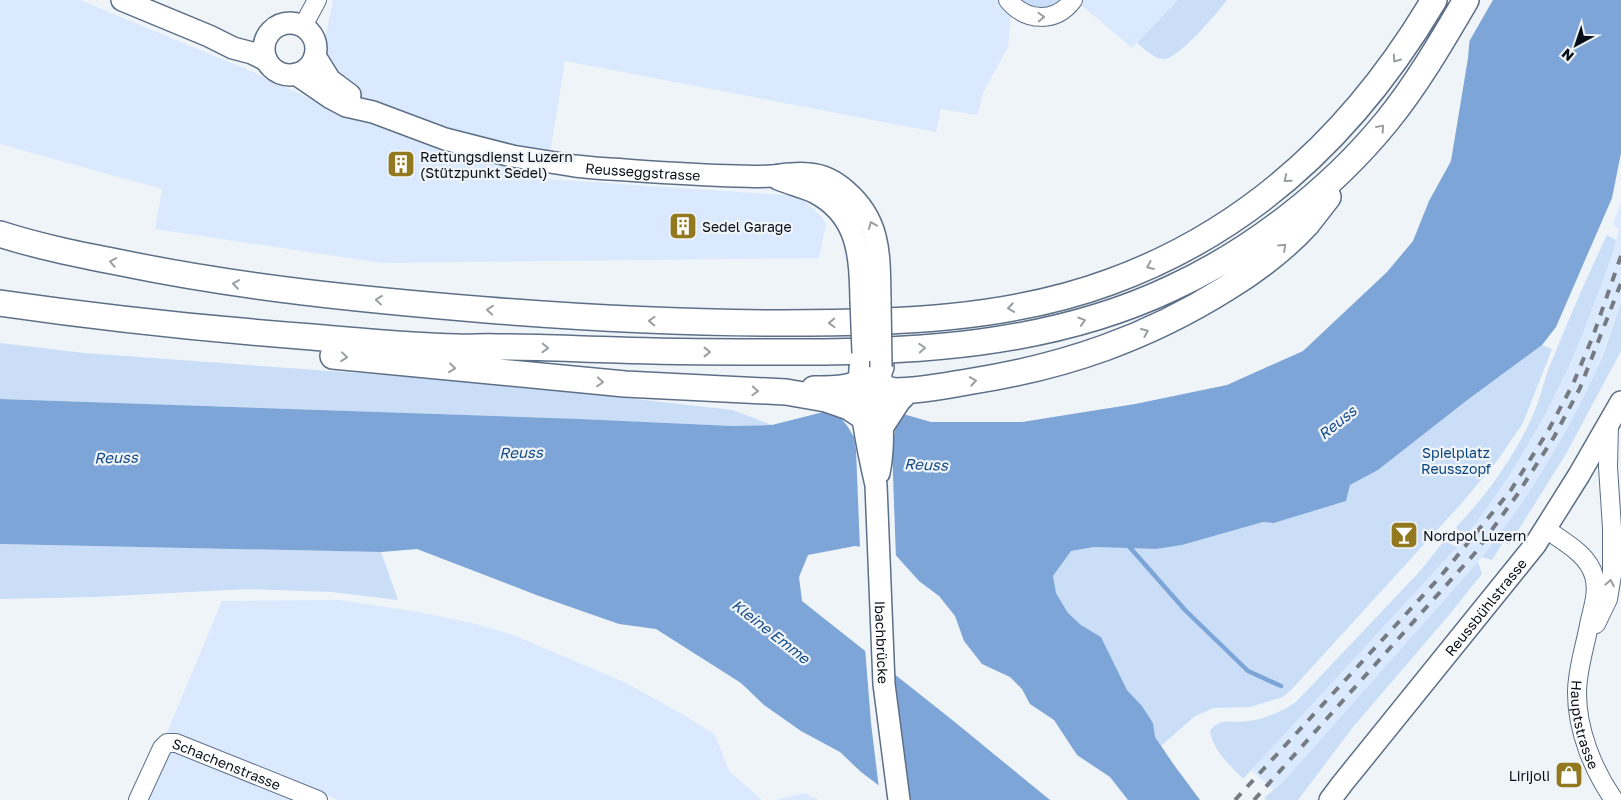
<svg xmlns="http://www.w3.org/2000/svg" width="1621" height="800" font-family="'Golos Text',sans-serif">
<style>
.built{fill:#dae9fe}
.green{fill:#cadef7}
.water{fill:#7ea5d7}
.pier{fill:#eff4f9}
.lines{fill:none;stroke-linecap:round;stroke-linejoin:round}
.stream{stroke:#7ea5d7;stroke-width:4.5}
.minor-casing{stroke:#5d6f87;stroke-width:20}
.major-casing{stroke:#5d6f87;stroke-width:24}
.highway-casing{stroke:#5d6f87;stroke-width:28}
.minor{stroke:#fff;stroke-width:18}
.major{stroke:#fff;stroke-width:21}
.highway{stroke:#fff;stroke-width:25}
.rail{stroke:#767b82;stroke-width:4;stroke-dasharray:9 9;stroke-linecap:butt}
.major-bridge-casing{stroke:#5d6f87;stroke-width:24;stroke-linecap:butt}
.major-bridge{stroke:#fff;stroke-width:21}
.oneway{stroke:#9c9fa2}
.labels{text-anchor:middle;dominant-baseline:central;stroke-width:4.5;stroke-linejoin:round;paint-order:stroke}
.poi-label{font-size:14px;fill:#080e17;stroke:#eff4f9;text-anchor:start}
.street-label{font-size:14px;fill:#080e17;stroke:#eff4f9}
.park-label{font-size:14px;fill:#08417c;stroke:#eff4f9}
.water-label{font-size:15px;font-style:italic;fill:#154a86;stroke:#eff4f9}
</style>
<rect width="100%" height="100%" fill="#eff4f9"/>
<path class="built" d="M0,0h80l173,72 75,35 2,-47 -4,-13v-12l7,-35h845l-46,48 -52,-44 -25,18 -22,5 -22,-12 -3,32 -24,44 -7,24 -36,-6 -5,23 -371,-71 -19,118 253,17 21,19 6,9 -7,34 -437,5 -227,-34 7,-40 -162,-45z
M1621,202v100l-25,69 -28,59 -33,54 -37,53 -30,37 -183,206 -12,9 -21,-18 6,-10 191,-205 52,-70 33,-51 25,-47 22,-52 32,-84 6,-23 -6,-5z
M340,600l78,12 54,11 41,12 111,47 60,33 31,20 14,36 33,29h-423l-31,-12 -5,12h-164l83,-199z
M804,793l15,7h-44z"/>
<path class="green" d="M1017,0h46c-20,15 -26,10 -46,0z
M1178,0h49c-9,12 -50,61 -64,59 -10,-1 -18,-10 -26,-16z
M1607,235l9,5 -3,12c-17,46 -33,93 -55,137 -26,53 -58,104 -95,150l-7,-12c31,-32 59,-71 77,-112 7,-15 10,-32 16,-47 18,-45 37,-89 58,-133z
M1621,302v49l-55,103 -57,91 -5,-4 -12,19 -10,-3c45,-57 83,-118 113,-184 11,-23 18,-48 26,-71z
M0,343l84,10 410,30 239,27 39,15 -39,1 -153,-7 -580,-20z
M1542,345l10,4 -29,74 -26,38 -37,44 -168,184 -9,8 -33,10 -36,1 -19,8 -34,30 -6,-9 -2,-14 -11,-17 -15,-16 -26,-53 -20,-12 -13,-12 -12,-20 -3,-17 17,-25 24,-4 62,2 26,-4 81,-23 11,1 72,-22 4,-16 28,-15 88,-69z
M1444,541l13,6 -214,232c-13,-14 -30,-28 -33,-48 10,-15 25,-7 39,-10 16,-2 34,-10 47,-19l125,-132z
M0,544l381,8 17,48 -66,-8 -84,-3 -154,8 -94,2z
M1478,562l4,12 -33,41 -96,112 -55,73h-31l-3,-2 21,-18z"/>
<path class="water" d="M1473,0h148v153l-9,45 -56,129 -14,18 -76,56 -88,69 -28,15 -4,16 -72,22 -11,-1 -81,23 -26,4 -62,-2 -23,4 -18,25 3,17 12,20 13,12 20,12 26,53 15,16 11,17 2,14 19,28 26,35h-72l-18,-23 -33,-22 -23,-35 -24,-16 -8,-15 -12,-12 -28,-13 -18,-23 -9,-25 -16,-20 -20,-15 -27,-30 -37,-5 -47,9 -9,22 3,24 149,118 99,81h-152l-37,-28 -21,-20 -39,-21 -37,-26 -23,-22 -85,-54 -37,-5 -80,-28 -122,-47 -36,3 -381,-8v-145l580,20 153,7 39,-1 63,-16 33,-5 63,18h91l113,-18 92,-19 76,-34 84,-79 26,-31 16,-40 22,-40 17,-103z"/>
<path class="pier" d="M1471,0h22l-27,47z
M832,413l64,13 -4,20 4,113 -5,-6 -31,-4 -4,-99 -2,-13 -6,-10 -7,-9z
M865,648l29,23 16,129h-16l-15,-11 -8,-66z"/>
<g class="lines">
<path class="stream" d="M1126,543l59,67 63,61 33,15"/>
<defs>
<g id="minor">
<path d="M1008,0c18,22 48,23 65,0"/>
<path d="M303,26l14,-26"/>
<path id="s1" d="M1546,529c18,13 42,25 48,47 5,16 -2,34 -5,49 -4,22 -12,45 -12,68 0,37 16,77 37,107"/>
<path d="M1596,624l12,-25 4,-24v-47l-4,-61 1,-43"/>
<path id="s2" d="M138,800l24,-52 5,-5h9l142,57"/>
</g>
<g id="major">
<path d="M122,0l87,36 24,12 19,5 14,7"/>
<circle cx="290" cy="49" r="26"/>
<path d="M315,56l15,24 20,15"/>
<path id="s3" d="M296,74l35,24 15,8 27,6 72,27 67,17 63,10 20,2c47,3 94,7 141,8 12,0 23,1 35,0 12,-1 25,-4 38,-2 14,1 27,8 37,17 36,31 33,66 34,109"/>
<path d="M778,179c12,5 25,8 36,13 45,23 46,64 47,108"/>
<path id="s4" d="M860,368c-2,35 8,83 16,117l8,199 15,116"/>
<path d="M879,473c7,-34 1,-68 2,-102"/>
<path id="s5" d="M1330,800l12,-16 193,-239 44,-70 42,-73"/>
</g>
<path id="highway" d="M0,234c40,13 81,21 122,29 121,25 243,37 365,47 99,8 198,13 298,13 108,0 222,-3 325,-41 143,-52 247,-152 324,-282
M0,303c104,15 208,26 312,34 48,4 96,9 145,10 13,1 26,-1 40,0 40,0 80,2 121,3 53,2 107,2 161,2 133,1 271,-6 393,-64 80,-37 159,-98 215,-167 30,-37 55,-80 79,-121
M863,353c5,20 9,35 32,38 26,0 53,-6 78,-10 94,-15 174,-43 254,-93 29,-18 57,-39 80,-64 7,-9 14,-18 21,-27
M333,356l292,28 161,8 40,7 23,8 15,10
M814,389c30,0 44,0 67,-22
M883,423l15,-23 9,-9"/>
</defs>
<use href="#minor" class="minor-casing"/>
<use href="#major" class="major-casing"/>
<use href="#highway" class="highway-casing"/>
<use href="#minor" class="minor"/>
<use href="#major" class="major"/>
<use href="#highway" class="highway"/>
<path class="rail" d="M1235,800l205,-223 71,-87 37,-59 25,-47 20,-48 28,-80
M1254,800l221,-247 42,-58 37,-58 26,-49 41,-105"/>
<defs>
<path id="major-bridge" d="M861,300l2,53
M880,300l1,67"/>
</defs>
<use href="#major-bridge" class="major-bridge-casing"/>
<use href="#major-bridge" class="major-bridge"/>
</g>
<defs><path id="oneway-chevron" d="M-2-3.5L2.5 0L-2 3.5" fill="none" stroke-width="1.6" stroke-linecap="round" stroke-linejoin="round" transform="scale(1.25)"/></defs>
<g class="oneway">
<use href="#oneway-chevron" transform="translate(1041 17) rotate(-2)"/>
<use href="#oneway-chevron" transform="translate(1396 59) rotate(125)"/>
<use href="#oneway-chevron" transform="translate(1381 128) rotate(-49)"/>
<use href="#oneway-chevron" transform="translate(1287 179) rotate(141)"/>
<use href="#oneway-chevron" transform="translate(872 225) rotate(-112)"/>
<use href="#oneway-chevron" transform="translate(1283 247) rotate(-43)"/>
<use href="#oneway-chevron" transform="translate(113 262) rotate(-169)"/>
<use href="#oneway-chevron" transform="translate(1150 266) rotate(157)"/>
<use href="#oneway-chevron" transform="translate(236 284) rotate(-172)"/>
<use href="#oneway-chevron" transform="translate(379 300) rotate(-174)"/>
<use href="#oneway-chevron" transform="translate(1011 308) rotate(171)"/>
<use href="#oneway-chevron" transform="translate(490 310) rotate(-175)"/>
<use href="#oneway-chevron" transform="translate(652 321) rotate(-178)"/>
<use href="#oneway-chevron" transform="translate(1082 321) rotate(-17)"/>
<use href="#oneway-chevron" transform="translate(832 323) rotate(178)"/>
<use href="#oneway-chevron" transform="translate(1145 332) rotate(-23)"/>
<use href="#oneway-chevron" transform="translate(545 348) rotate(2)"/>
<use href="#oneway-chevron" transform="translate(922 348) rotate(-4)"/>
<use href="#oneway-chevron" transform="translate(707 352)"/>
<use href="#oneway-chevron" transform="translate(344 357) rotate(6)"/>
<use href="#oneway-chevron" transform="translate(452 368) rotate(6)"/>
<use href="#oneway-chevron" transform="translate(973 381) rotate(-9)"/>
<use href="#oneway-chevron" transform="translate(600 382) rotate(5)"/>
<use href="#oneway-chevron" transform="translate(755 391) rotate(3)"/>
<use href="#oneway-chevron" transform="translate(1610 583) rotate(-80)"/>
</g>
<defs>
<symbol id="building-square" viewBox="-11 -11 22 22"><rect x="-9" y="-9" width="18" height="18" rx="4" fill="#92791f" stroke="#eff4f9"/><path d="M-4-6H4V6H1V3H-1V6H-4ZM-2.5-4.3h1.7v1.8h-1.7ZM.8-4.3h1.7v1.8H.8ZM-2.5-1h1.7V.8h-1.7ZM.8-1h1.7V.8H.8Z" fill="#fff"/></symbol>
<symbol id="bar-square" viewBox="-11 -11 22 22"><rect x="-9" y="-9" width="18" height="18" rx="4" fill="#92791f" stroke="#eff4f9"/><path d="M-6-5H6L.8 .8V4.5H3.5V6h-7V4.5H-.8V.8Z" fill="#fff"/></symbol>
<symbol id="shop-square" viewBox="-11 -11 22 22"><rect x="-9" y="-9" width="18" height="18" rx="4" fill="#92791f" stroke="#eff4f9"/><path d="M-5-2.5h2.3a2.7 3.5 0 0 1 5.4 0H5L5.5 6h-11ZM-1.5-2.5h3a1.5 2.3 0 0 0-3 0Z" fill="#fff"/></symbol>
</defs>
<g fill-rule="evenodd">
<use href="#building-square" x="385" y="148" width="32" height="32"/>
<use href="#building-square" x="667" y="210" width="32" height="32"/>
<use href="#bar-square" x="1388" y="519" width="32" height="32"/>
<use href="#shop-square" x="1553" y="759" width="32" height="32"/>
</g>
<g class="labels">
<g class="poi-label">
<text x="420" y="156">Rettungsdienst Luzern<tspan x="420" dy="16">(Stützpunkt Sedel)</tspan></text>
<text x="702" y="226">Sedel Garage</text>
<text x="1423" y="535">Nordpol Luzern</text>
<text x="1550" y="775" text-anchor="end">Lirijoli</text>
</g>
<g class="street-label">
<text stroke="none"><textPath href="#s3" startOffset="365">Reusseggstrasse</textPath></text>
<text stroke="none"><textPath href="#s5" startOffset="248">Reussbühlstrasse</textPath></text>
<text stroke="none"><textPath href="#s4" startOffset="276">Ibachbrücke</textPath></text>
<text stroke="none"><textPath href="#s1" startOffset="220">Hauptstrasse</textPath></text>
<text stroke="none"><textPath href="#s2" startOffset="128">Schachenstrasse</textPath></text>
</g>
<g class="park-label">
<text x="1456" y="452">Spielplatz<tspan x="1456" dy="16">Reusszopf</tspan></text>
</g>
<g class="water-label">
<text transform="translate(1337 422) rotate(-39)">Reuss</text>
<text transform="translate(521 452) rotate(-1)">Reuss</text>
<text transform="translate(116 457) rotate(-1)">Reuss</text>
<text transform="translate(926 464) rotate(2)">Reuss</text>
<text transform="translate(771 631) rotate(38)">Kleine Emme</text>
</g>
</g>
<g transform="translate(1576 45) rotate(220)" stroke="#eff4f9" stroke-width="4" paint-order="stroke">
<path d="M0-4L9 19L0 12L-9 19Z" fill="#080e17"/>
<text y="-8" font-size="14" font-weight="bold" text-anchor="middle" fill="#080e17">N</text>
</g>
</svg>
